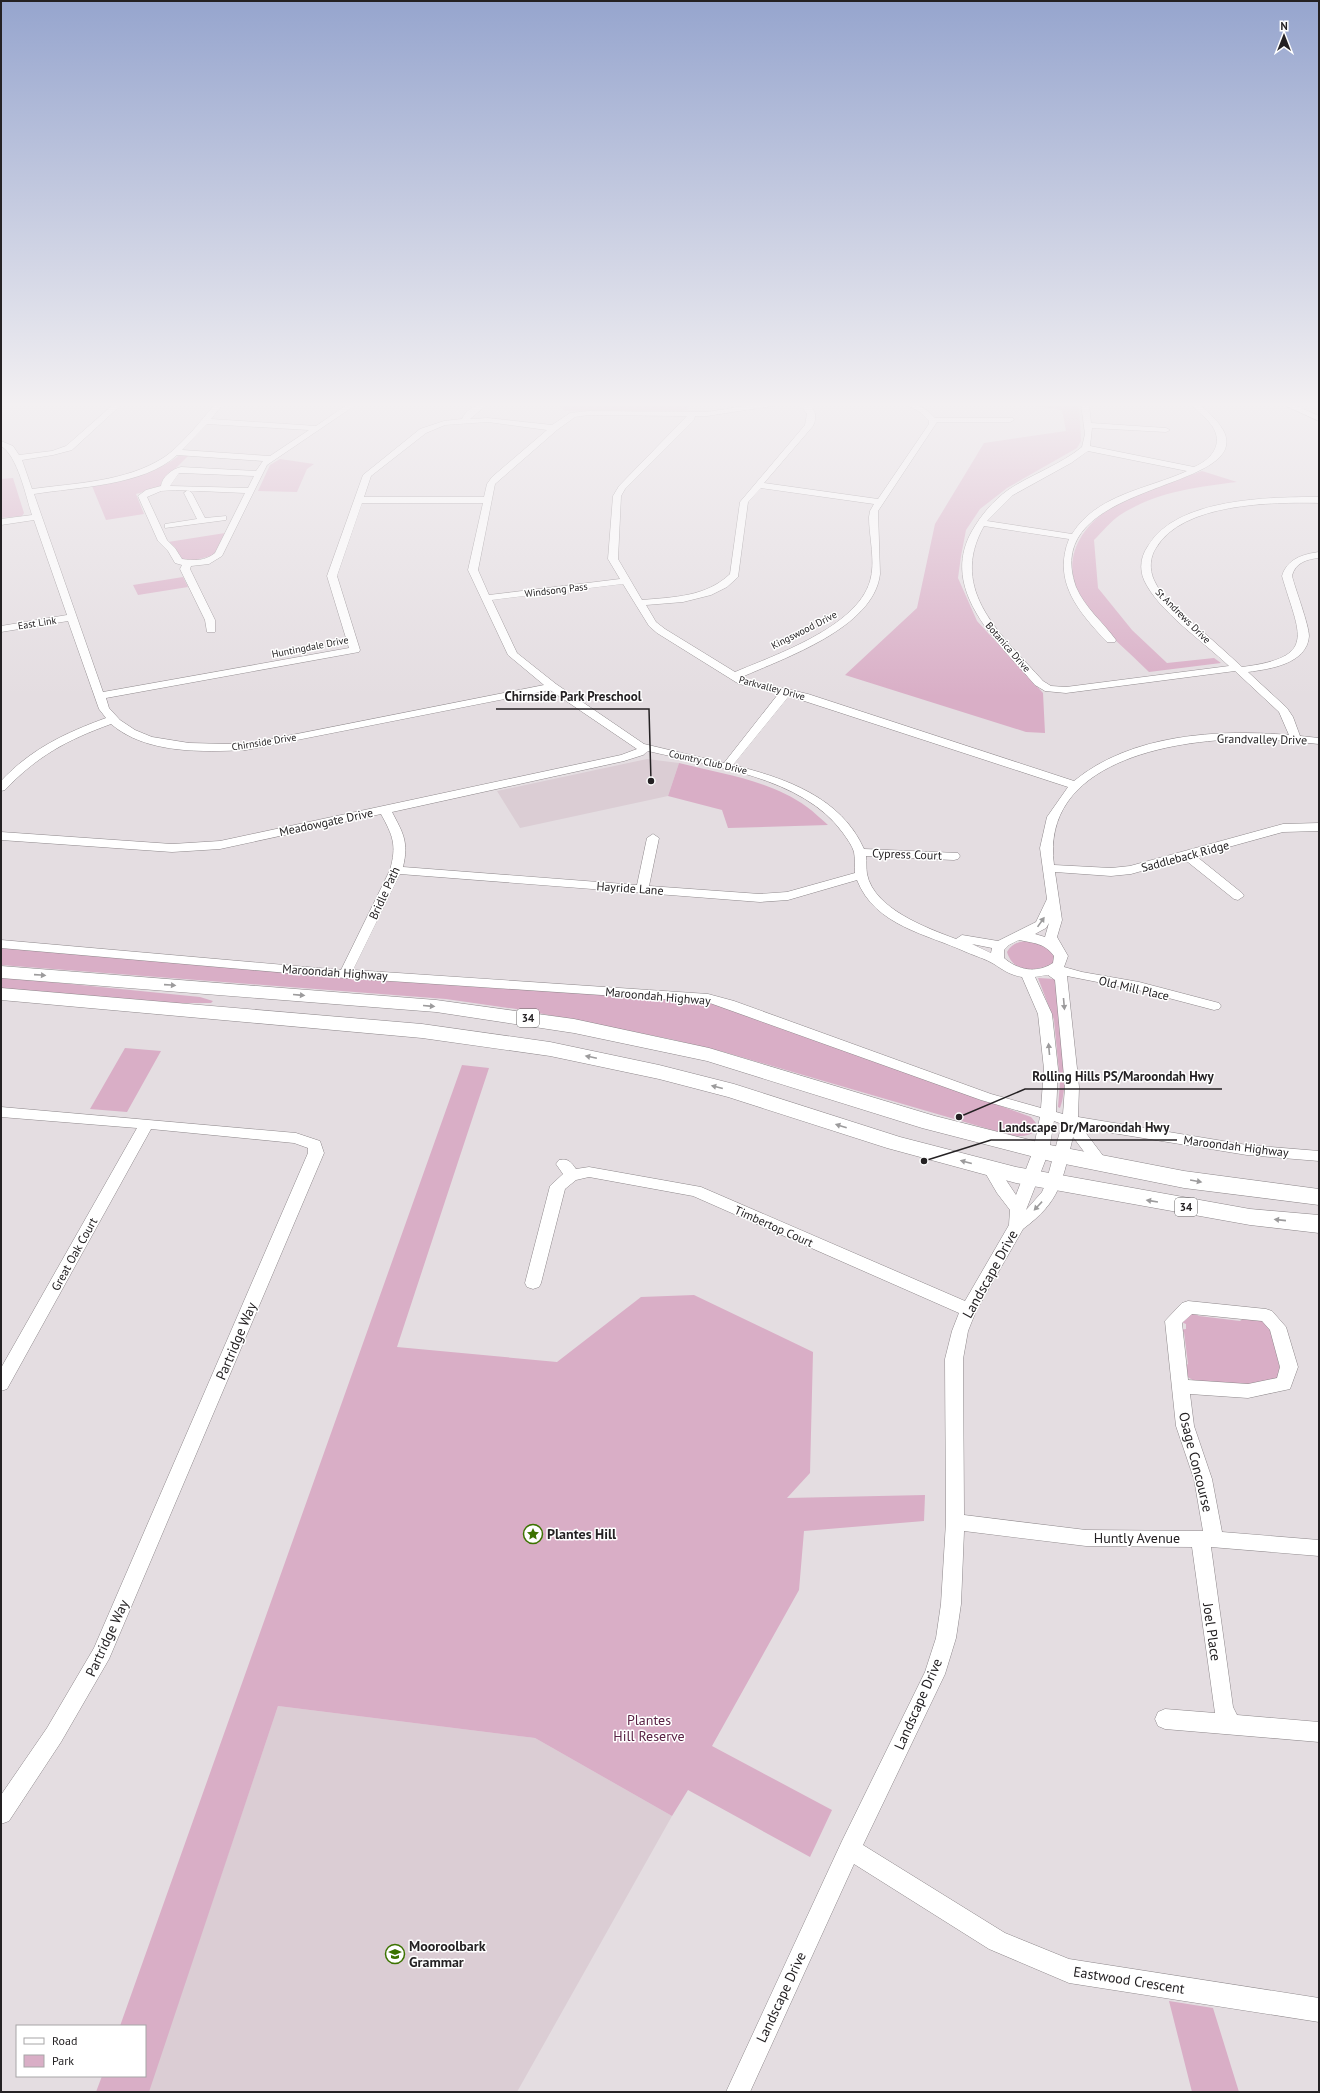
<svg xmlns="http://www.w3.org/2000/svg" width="1320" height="2093" font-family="'PT Sans',sans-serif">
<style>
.built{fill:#dbcdd4}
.green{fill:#d9aec6}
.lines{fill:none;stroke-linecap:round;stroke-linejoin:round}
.minor-casing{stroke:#8e888b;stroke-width:1}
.highway-casing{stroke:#8e888b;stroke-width:1}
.minor{fill:#fff;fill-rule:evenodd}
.highway{fill:#fff;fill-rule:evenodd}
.oneway{fill:#9c9b9c}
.labels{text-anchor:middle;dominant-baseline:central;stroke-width:3;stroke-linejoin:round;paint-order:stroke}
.far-street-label{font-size:10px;fill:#242123;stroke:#fff}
.shield{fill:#fff;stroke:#666465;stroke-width:1}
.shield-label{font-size:11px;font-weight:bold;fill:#242123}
.street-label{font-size:12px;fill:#242123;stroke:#fff}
.near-street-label{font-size:14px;fill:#242123;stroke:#fff}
.near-poi-label{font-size:14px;font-weight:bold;fill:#242123;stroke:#fff;text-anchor:start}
.near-park-label{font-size:14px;fill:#592144;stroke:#fff}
.leader{fill:none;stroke:#242123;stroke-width:1.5}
.callout-dot{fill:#242123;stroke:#fff;stroke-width:1.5}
.callout-label{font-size:13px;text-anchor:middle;font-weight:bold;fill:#242123;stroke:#fff;stroke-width:3;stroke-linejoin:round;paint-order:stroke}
</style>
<rect width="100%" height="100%" fill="#e4dde1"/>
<path class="built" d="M647,759l32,4 -11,33 -148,32 -23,-37z
M278,1706l257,32 137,78 -155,276h-369z"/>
<path class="green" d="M558,404h131l-2,6 -6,1h-117z
M1020,404h59l2,37 -4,7 -70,40 -27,21 -14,21 -5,26 -3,22 19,43 66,72 2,40 -19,-1 -181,-57 72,-67 18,-84 49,-81 82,-12 -4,-21z
M181,454l8,1 -28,28v4l-25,7 8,20 -38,6 -14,-34c32,-5 64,-12 89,-32z
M280,459l34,5 -7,5 -10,23 -39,-1 12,-26z
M1202,471l35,11c-41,5 -81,10 -117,33 -9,6 -18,17 -26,25l4,48 34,42 35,33 47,-5 7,5 -72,9c-21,-21 -46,-41 -63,-65 -27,-39 -12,-76 26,-100 27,-17 61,-25 90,-36z
M13,478l11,35 -2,3 -21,2v-39z
M225,533l-11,22 -22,6 -10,-2 -6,-10 -8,-7z
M183,577l5,10 -50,8 -5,-10z
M679,763c43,11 91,17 128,44 7,5 14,12 21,18l-100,3 -6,-18 -54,-14z
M1030,941l9,1 16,12 -1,9c-17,8 -40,12 -47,-11 5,-9 13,-11 23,-11z
M1,948l694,53 26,4 310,112 5,6 -1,8c-11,9 -23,4 -36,1l-275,-80 -54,-13 -147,-29 -77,-11 -445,-34z
M1,977l199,20 13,4 -2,2h-50l-160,-14z
M1038,978l18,1c4,32 15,101 4,129l-2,-1 2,-25 -6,-62z
M125,1048l36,3 -34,61 -37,-3z
M462,1065l27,3 -92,279 160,15 84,-65 53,-2 119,57 -3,121 -23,25 138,-3 -1,26 -120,10 -5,59 -87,156 120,64 -22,47 -122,-67 -16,26 -137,-78 -257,-32 -129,386h-53l6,-16h43v-50h-25z
M1192,1312l7,4 41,5 5,-4 13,1 11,6 11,44 -3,11 -11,6 -70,-3 -10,-6 -4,-8 6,-4 -4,-32 -4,-2 6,-1v-5l-10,-4z
M1169,2001l44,7 26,84h-47z"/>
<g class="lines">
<defs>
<path id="minor" d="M1,404h6l-6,3z
M114,404h8l-50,46 -19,5 -31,5 10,29c43,-6 93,-7 131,-31 16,-10 39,-38 52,-54h8l-12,15 105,7 32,-22h9l-90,61 -45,91 -13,8 -18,2 -1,3 25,51v12h-8l-2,-12 -25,-51 2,-4 -7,-2 -7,-12 -10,-10 -20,-45 8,-6 15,-4c1,-9 11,-17 20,-19l75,4 7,-10 -86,-6c-33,31 -100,32 -143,39l69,198 246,-44 -22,-72 36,-101 57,-46 24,-8 18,-2c4,-10 15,-15 26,-15l-18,15 18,-1 64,7 18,-12 18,-2 119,1 50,-8h19l-4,2 -65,10h-12l-1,4 -69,69 -4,7 -3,63 24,41c32,-3 64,-3 88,-26l10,-72 65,-77 2,-11 -7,-10h9c7,7 8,13 4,22l-49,57 114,16 51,-75v-3l-9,-9 -15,-8c14,0 21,4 30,14h78l1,2 -4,2h-73l-59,89 2,63c-6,54 -96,84 -138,103l5,3 61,14 266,87c57,-47 144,-52 215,-46l-10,-23 -44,-41 -169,22 -21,-2 -10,-6c-35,-41 -97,-94 -63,-154 9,-16 21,-30 36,-41 24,-16 52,-25 74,-43l3,-13 -4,-30h8l2,19 75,5 4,2 -4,2 -74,-4 -2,18 104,21c21,-9 31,-27 15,-45 -6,-7 -13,-12 -18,-18h8c10,9 21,18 26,30 21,58 -187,48 -149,153 9,21 27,35 40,53l-1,2h-8c-28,-30 -55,-60 -38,-103l-85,-13c-37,65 19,110 59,155l8,5 15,1 163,-21c-25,-24 -71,-55 -85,-86 -5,-12 -3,-24 4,-34 28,-48 121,-49 171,-49v6c-47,-1 -137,0 -163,45 -6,9 -7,21 -2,32 9,21 32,36 49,52 13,11 26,23 39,35 77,-10 57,-32 40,-91 5,-17 21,-22 37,-24v6c-12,1 -24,5 -27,18 3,12 17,49 17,60 -2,28 -39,33 -61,36l39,36 6,9 7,19 19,2v6c-24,-2 -49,-5 -73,-5 -75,1 -206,23 -192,126l57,3 19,-2 153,-42 36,-1v8l-36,1 -87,24 46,37 2,3 -6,4 -4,-1 -50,-40 -53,15 -20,2 -56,-4 7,48 -5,17 11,19 -4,11 18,5 57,10 80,21 2,3 -2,3 -5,1 -76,-20 -71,-14 12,111 -1,30 169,28 72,6v10l-72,-6 -165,-27 28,37 -3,4 -5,1 -5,-1 -24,-32c-11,44 -12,64 -50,92l-47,82 -8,20 -5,28 1,156 122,15 117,1 -9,-52 -18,-53 -11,-105 17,-18 6,-2 78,8 6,2 14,16 12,40 -8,22 -42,9 -58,-4 4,32 18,53 10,53 97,8v16l-108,-9 22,160 4,8 82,7v20l-154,-13 -7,-3 -3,-7 3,-7 7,-3 50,4 -23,-166 -106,-1 -122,-15 -3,73 -5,34 -11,36 -82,171 142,88 64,26 250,39v24l-250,-39 -80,-34 -135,-85 -104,228h-24l116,-251 83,-169 11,-34 5,-34 5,-82 -1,-163 7,-28 7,-18 -266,-117 -104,-19 -13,3 -11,9 -24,94 -2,4 -6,2 -6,-2 -2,-4 25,-97 13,-12 -7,-10 3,-4c9,-2 12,2 17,9l13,-2 112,20 264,114 44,-76 1,-15 -13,-17 -14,-24 3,-4 5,-1 5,1 20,30 17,-44 7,-34 -59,-17 -274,-98 -362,-24 -344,-30v-8l340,30 49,-100c7,-25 3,-34 -9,-56l-161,35 -48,3 -171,-12v-8l171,12 48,-3 401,-86 16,-6 -87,-59 -304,60c-44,2 -100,4 -135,-26 -44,16 -74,32 -106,66l-4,1v-10c30,-32 64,-48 105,-63l-7,-9 -31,-88 -67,11v-6l66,-11 -33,-95 -33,5v-6l31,-4c-6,-18 -14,-59 -31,-69v-5l12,5 6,9 33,-4 14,-5zM588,415l99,1 -68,70 -6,10 -5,63 12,20 -131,16 -11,-25 17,-86 62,-54 18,-13zM488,422l59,8 -55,47 -5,7 -3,13h-120l7,-21 55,-43 19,-8zM207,424l102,6 -39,26 -88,-6zM1088,451l99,20c-39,18 -90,23 -115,63l-85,-13 26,-26 58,-32zM179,473h2l73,3 -6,12 -78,-2zM761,488l113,16 -4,7 -1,6c0,20 7,45 1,64 -13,46 -95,74 -135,91l-70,-43 -9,-7 -10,-17 37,-3 28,-7 16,-8 11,-10 10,-75zM176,490l69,3 -30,60c-9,8 -22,8 -33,6l-7,-11 -8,-8 -20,-43 14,-6zM362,503h121l-15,67 40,85 36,30 -298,59h-17l-40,-1 -37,-6 -17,-7 -15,-10 -11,-12 -3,-10 253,-46 1,-2 -23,-74zM623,584l26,42 8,7 82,51 40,9 -55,70 -80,-19 -88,-60 -39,-31 -25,-53zM789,696l279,91 -21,30 -7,31 7,51 -11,23 -38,19 -36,-6 -6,4c-29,-11 -82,-30 -89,-65 -1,-6 0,-12 -1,-18l88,4 4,-1 2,-3 -2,-3 -94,-4c-23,-52 -79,-71 -131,-84zM648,751c63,15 155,26 195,82 4,6 9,12 11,19 1,6 1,14 1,21l-68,19 -27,2 -111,-8 10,-48 -6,-4 -6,4 -10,47 -234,-18c6,-25 0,-34 -11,-55l232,-51 19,-6zM400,874l360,28 28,-2 69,-20c18,46 70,54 109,72 9,4 20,7 28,12 9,6 16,11 28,13l16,37 6,55 -3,39 -50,-14 -257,-93 -26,-7 -355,-24zM1049,923l-4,14 -10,-3 11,-6zM1019,940c14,3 26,3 35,16l-1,7c-17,11 -35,7 -49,-5v-8l5,-5zM972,944l20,4 -1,5zM1048,975l7,5 10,107 -2,27 -7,-2 2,-43 -6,-55 -17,-37zM1054,1121l8,3 -16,59 -4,9 -16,18 23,-59zM1192,1314l70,7 8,9 10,37 -3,11 -29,6 -60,-4 -6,-57z
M1282,404h10l27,12v5z
M188,490l4,3 13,25 21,-2v4l-61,8v-4l32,-5 -13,-26z
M1,1107l295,26 24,8 4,12 -215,506 -48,83 -52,79 -8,3v-29l46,-67 47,-80 214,-495v-5l-14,-5 -143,-14 -144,260 -6,2v-23l136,-240 -136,-11z"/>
<path id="highway" d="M1,966l435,34 138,19 135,29 226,68 115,29 134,26 135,18v16l-135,-17 -134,-27 -128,-33 -215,-67 -133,-28 -138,-21 -435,-34z
M1,988l421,36 128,18 109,23 75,19 166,53 116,30 234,42 69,6v18l-69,-8 -234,-42 -129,-35 -159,-51 -69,-18 -109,-23 -128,-18 -421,-38z"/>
</defs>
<use href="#minor" class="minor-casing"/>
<use href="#highway" class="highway-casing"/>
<use href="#minor" class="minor"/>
<use href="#highway" class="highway"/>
</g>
<defs><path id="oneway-solid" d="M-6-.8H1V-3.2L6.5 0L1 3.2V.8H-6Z"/></defs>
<g class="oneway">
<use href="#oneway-solid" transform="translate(1041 922) rotate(-55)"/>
<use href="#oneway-solid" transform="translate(40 975) rotate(4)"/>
<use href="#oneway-solid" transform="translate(170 985) rotate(4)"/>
<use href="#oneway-solid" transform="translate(299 995) rotate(5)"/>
<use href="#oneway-solid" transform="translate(1064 1004) rotate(85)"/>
<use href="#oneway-solid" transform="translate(429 1006) rotate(5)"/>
<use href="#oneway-solid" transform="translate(1049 1049) rotate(-95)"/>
<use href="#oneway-solid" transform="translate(591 1057) rotate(-168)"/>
<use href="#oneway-solid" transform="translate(717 1087) rotate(-166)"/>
<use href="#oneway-solid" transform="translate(841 1126) rotate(-162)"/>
<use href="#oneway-solid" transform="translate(966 1162) rotate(-165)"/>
<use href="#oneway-solid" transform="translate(1196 1181) rotate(10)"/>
<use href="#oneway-solid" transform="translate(1152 1201) rotate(-171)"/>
<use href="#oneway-solid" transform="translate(1038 1206) rotate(133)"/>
<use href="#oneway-solid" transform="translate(1280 1220) rotate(-174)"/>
</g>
<linearGradient id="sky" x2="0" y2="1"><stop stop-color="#96a5ce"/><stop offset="0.58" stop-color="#f3f0f2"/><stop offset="1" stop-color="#f3f0f2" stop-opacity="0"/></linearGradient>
<rect width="1320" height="697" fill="url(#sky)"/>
<defs>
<symbol id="sight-ring" viewBox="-11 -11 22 22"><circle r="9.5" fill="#fff" stroke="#3c7300" stroke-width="1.5"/><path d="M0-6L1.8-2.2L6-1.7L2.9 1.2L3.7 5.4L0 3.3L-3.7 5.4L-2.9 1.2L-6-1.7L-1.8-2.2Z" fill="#3c7300"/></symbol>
<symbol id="school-ring" viewBox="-11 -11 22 22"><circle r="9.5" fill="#fff" stroke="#3c7300" stroke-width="1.5"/><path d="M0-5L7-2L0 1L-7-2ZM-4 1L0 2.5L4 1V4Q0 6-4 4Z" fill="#3c7300"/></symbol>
</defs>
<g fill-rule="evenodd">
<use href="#sight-ring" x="522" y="1523" width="22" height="22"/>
<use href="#school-ring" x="384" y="1943" width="22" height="22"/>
</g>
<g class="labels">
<g class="far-street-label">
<text transform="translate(556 590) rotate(-7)">Windsong Pass</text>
<text transform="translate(1183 616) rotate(45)">St Andrews Drive</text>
<text transform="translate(37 623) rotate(-9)">East Link</text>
<text transform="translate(804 630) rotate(-27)">Kingswood Drive</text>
<text transform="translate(310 647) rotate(-11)">Huntingdale Drive</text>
<text transform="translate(1008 647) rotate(49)">Botanica Drive</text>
<text transform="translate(772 688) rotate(15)">Parkvalley Drive</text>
<text transform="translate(264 742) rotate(-9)">Chirnside Drive</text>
<text transform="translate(708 762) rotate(13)">Country Club Drive</text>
</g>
<g class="shield">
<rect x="517" y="1009" width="22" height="18" rx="3"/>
<rect x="1175" y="1198" width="22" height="18" rx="3"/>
</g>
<g class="shield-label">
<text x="528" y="1018">34</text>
<text x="1186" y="1207">34</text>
</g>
<g class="street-label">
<text transform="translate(1262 739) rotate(1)">Grandvalley Drive</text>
<text transform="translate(326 822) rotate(-12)">Meadowgate Drive</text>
<text transform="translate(907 854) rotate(2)">Cypress Court</text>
<text transform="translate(1185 856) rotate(-15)">Saddleback Ridge</text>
<text transform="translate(630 888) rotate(4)">Hayride Lane</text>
<text transform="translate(384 893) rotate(-65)">Bridle Path</text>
<text transform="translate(335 972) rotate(4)">Maroondah Highway</text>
<text transform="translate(1134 988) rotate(13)">Old Mill Place</text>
<text transform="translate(658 996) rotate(5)">Maroondah Highway</text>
<text transform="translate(1236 1146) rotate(7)">Maroondah Highway</text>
<text transform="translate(774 1226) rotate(24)">Timbertop Court</text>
<text transform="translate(74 1254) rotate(-61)">Great Oak Court</text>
</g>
<g class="near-street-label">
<text transform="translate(990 1274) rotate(-61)">Landscape Drive</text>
<text transform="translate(236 1341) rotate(-67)">Partridge Way</text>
<text transform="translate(1196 1462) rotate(76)">Osage Concourse</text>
<text x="1137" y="1538">Huntly Avenue</text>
<text transform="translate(1212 1632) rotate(82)">Joel Place</text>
<text transform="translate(107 1638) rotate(-65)">Partridge Way</text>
<text transform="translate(918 1704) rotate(-66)">Landscape Drive</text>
<text transform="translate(1129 1980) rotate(9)">Eastwood Crescent</text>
<text transform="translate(781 1997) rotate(-65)">Landscape Drive</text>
</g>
<g class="near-poi-label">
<text x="547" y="1534">Plantes Hill</text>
<text x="409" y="1946">Mooroolbark<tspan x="409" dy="16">Grammar</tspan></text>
</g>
<g class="near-park-label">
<text x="649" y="1720">Plantes<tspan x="649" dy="16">Hill Reserve</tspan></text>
</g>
</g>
<path class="leader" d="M651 781L649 709H496M959 1117L1025 1089H1222M924 1161L991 1140H1177"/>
<g class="callout-dot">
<circle cx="651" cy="781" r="4"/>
<circle cx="959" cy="1117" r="4"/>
<circle cx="924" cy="1161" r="4"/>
</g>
<g class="callout-label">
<text x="573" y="701">Chirnside Park Preschool</text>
<text x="1123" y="1081">Rolling Hills PS/Maroondah Hwy</text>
<text x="1084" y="1132">Landscape Dr/Maroondah Hwy</text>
</g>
<rect width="1320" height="2093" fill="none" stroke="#242123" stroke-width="4"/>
<rect x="16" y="2025" width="130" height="52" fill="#ffffff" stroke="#a7a6a7"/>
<rect x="24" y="2038" width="20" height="6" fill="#ffffff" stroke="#a7a6a7"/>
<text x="52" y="2045" font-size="12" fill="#242123">Road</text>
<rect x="24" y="2055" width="20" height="12" fill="#d9aec6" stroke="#a7a6a7"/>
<text x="52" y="2065" font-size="12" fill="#242123">Park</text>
<g transform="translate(1284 36)" stroke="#ffffff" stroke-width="3" paint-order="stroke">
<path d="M0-3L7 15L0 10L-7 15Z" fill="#242123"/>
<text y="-6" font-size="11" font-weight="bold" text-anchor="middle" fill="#242123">N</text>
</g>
</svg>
